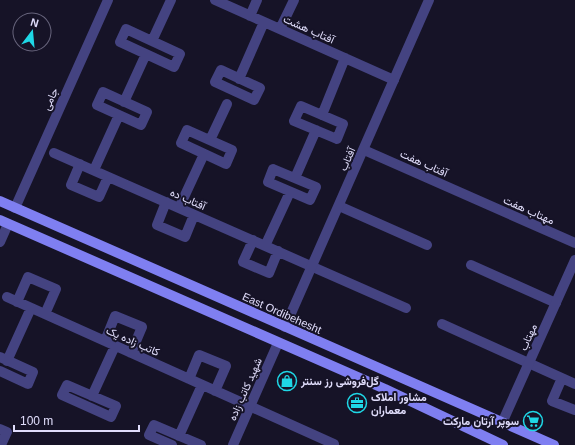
<svg xmlns="http://www.w3.org/2000/svg" width="575" height="445" font-family="Arial,Vazirmatn,sans-serif">
<style>
.lines{fill:none;stroke-linecap:round;stroke-linejoin:round}
.minor{stroke:#444381;stroke-width:10}
.tertiary{stroke:#444381;stroke-width:10}
.secondary{stroke:#7f7ff1;stroke-width:10}
.labels{text-anchor:middle;dominant-baseline:central;stroke-width:4;stroke-linejoin:round;paint-order:stroke}
.street-label{font-size:11px;fill:#e0ddfb;stroke:#161327}
.poi-label{font-size:11px;font-weight:bold;fill:#e0ddfb;stroke:#161327;text-anchor:start}
</style>
<rect width="100%" height="100%" fill="#161327"/>
<g class="lines">
<path class="minor" d="M215,0l179,80
M250,16l7,-16
M126,29l54,25 -6,13 -54,-25z
M280,29l14,-29
M152,41l19,-41
M221,70l39,18 -6,12 -39,-18z
M239,79l25,-57
M103,92l44,20 -6,13 -44,-20z
M124,102l22,-48
M301,106l42,18 -6,15 -43,-18z
M322,115l23,-57
M187,130l45,20 -6,14 -45,-21z
M210,140l17,-36
M364,150l211,93
M54,153l352,155
M80,164l-9,21 28,12 9,-20
M273,169l43,18 -6,13 -42,-18z
M94,170l25,-55
M295,178l21,-48
M166,202l-9,23 28,12 9,-22
M339,206l88,39
M179,208l25,-54
M253,240l-10,22 26,11 9,-22
M265,246l25,-54
M471,265l85,38
M7,297l327,147
M17,302l11,-25 28,12 -11,25
M442,324l133,60
M105,341l10,-25 27,11 -11,26
M0,357l33,15 -5,12 -28,-13
M7,361l24,-53
M562,378l-10,23 23,9
M189,379l10,-24 27,11 -11,25
M67,385l49,21 -5,11 -49,-22z
M92,396l23,-50
M0,429l7,3 -6,13
M179,436l23,-51
M172,445l-23,-10 5,-10 47,20"/>
<path class="tertiary" d="M15,208l93,-208
M0,242l8,-18
M285,327l144,-327
M502,423l73,-163
M233,445l45,-102"/>
<path class="secondary" d="M0,201l554,244
M0,220l385,169 118,56"/>
</g>
<defs>
<symbol id="shop-ring" viewBox="-11 -11 22 22"><circle r="9.5" fill="#161327" stroke="#1fd7e6" stroke-width="1.5"/><path d="M-5-2.5h2.3a2.7 3.5 0 0 1 5.4 0H5L5.5 6h-11ZM-1.5-2.5h3a1.5 2.3 0 0 0-3 0Z" fill="#1fd7e6"/></symbol>
<symbol id="office-ring" viewBox="-11 -11 22 22"><circle r="9.5" fill="#161327" stroke="#1fd7e6" stroke-width="1.5"/><path d="M-6-3h4V-5.5h4V-3h4V5H-6ZM-1-4.5V-3h2v-1.5ZM-6 0V1H6V0Z" fill="#1fd7e6"/></symbol>
<symbol id="supermarket-ring" viewBox="-11 -11 22 22"><circle r="9.5" fill="#161327" stroke="#1fd7e6" stroke-width="1.5"/><path d="M-6-5.5h2.5l.6 2H6L4.5 2H-2.5L-4.4-4H-6ZM-1.5 3.2a1.3 1.3 0 1 0 .1 0ZM3 3.2a1.3 1.3 0 1 0 .1 0Z" fill="#1fd7e6"/></symbol>
</defs>
<g fill-rule="evenodd">
<use href="#shop-ring" x="276" y="370" width="22" height="22"/>
<use href="#office-ring" x="346" y="392" width="22" height="22"/>
<use href="#supermarket-ring" x="522" y="410" width="22" height="22"/>
</g>
<g class="labels">
<g class="street-label">
<text transform="translate(309 29) rotate(24)">آفتاب هشت</text>
<text transform="translate(50 99) rotate(-66)">جامی</text>
<text transform="translate(347 159) rotate(-66)">آفتاب</text>
<text transform="translate(424 163) rotate(24)">آفتاب هفت</text>
<text transform="translate(188 199) rotate(24)">آفتاب ده</text>
<text transform="translate(529 210) rotate(24)">مهتاب هفت</text>
<text transform="translate(282 313) rotate(24)">East Ordibehesht</text>
<text transform="translate(528 337) rotate(-66)">مهتاب</text>
<text transform="translate(133 341) rotate(24)">کاتب زاده یک</text>
<text transform="translate(245 389) rotate(-66)">شهید کاتب زاده</text>
</g>
<g class="poi-label">
<text x="301" y="381">گل‌فروشی رز سنتر</text>
<text x="371" y="397">مشاور املاک<tspan x="371" dy="13">معماران</tspan></text>
<text x="519" y="421" text-anchor="end">سوپر آرتان مارکت</text>
</g>
</g>
<g transform="translate(32 32) rotate(16)"><circle r="19" fill="#161327" stroke="#67647c"/>
<path d="M0-3L7 15L0 10L-7 15Z" fill="#1fd7e6"/>
<text y="-6" font-size="11" font-weight="bold" text-anchor="middle" fill="#e0ddfb">N</text>
</g>
<path d="M14 425v6h125v-6" fill="none" stroke="#e0ddfb" stroke-width="2"/>
<text x="20" y="425" font-size="12" fill="#e0ddfb" stroke="#161327" stroke-width="3" paint-order="stroke">100 m</text>
</svg>
